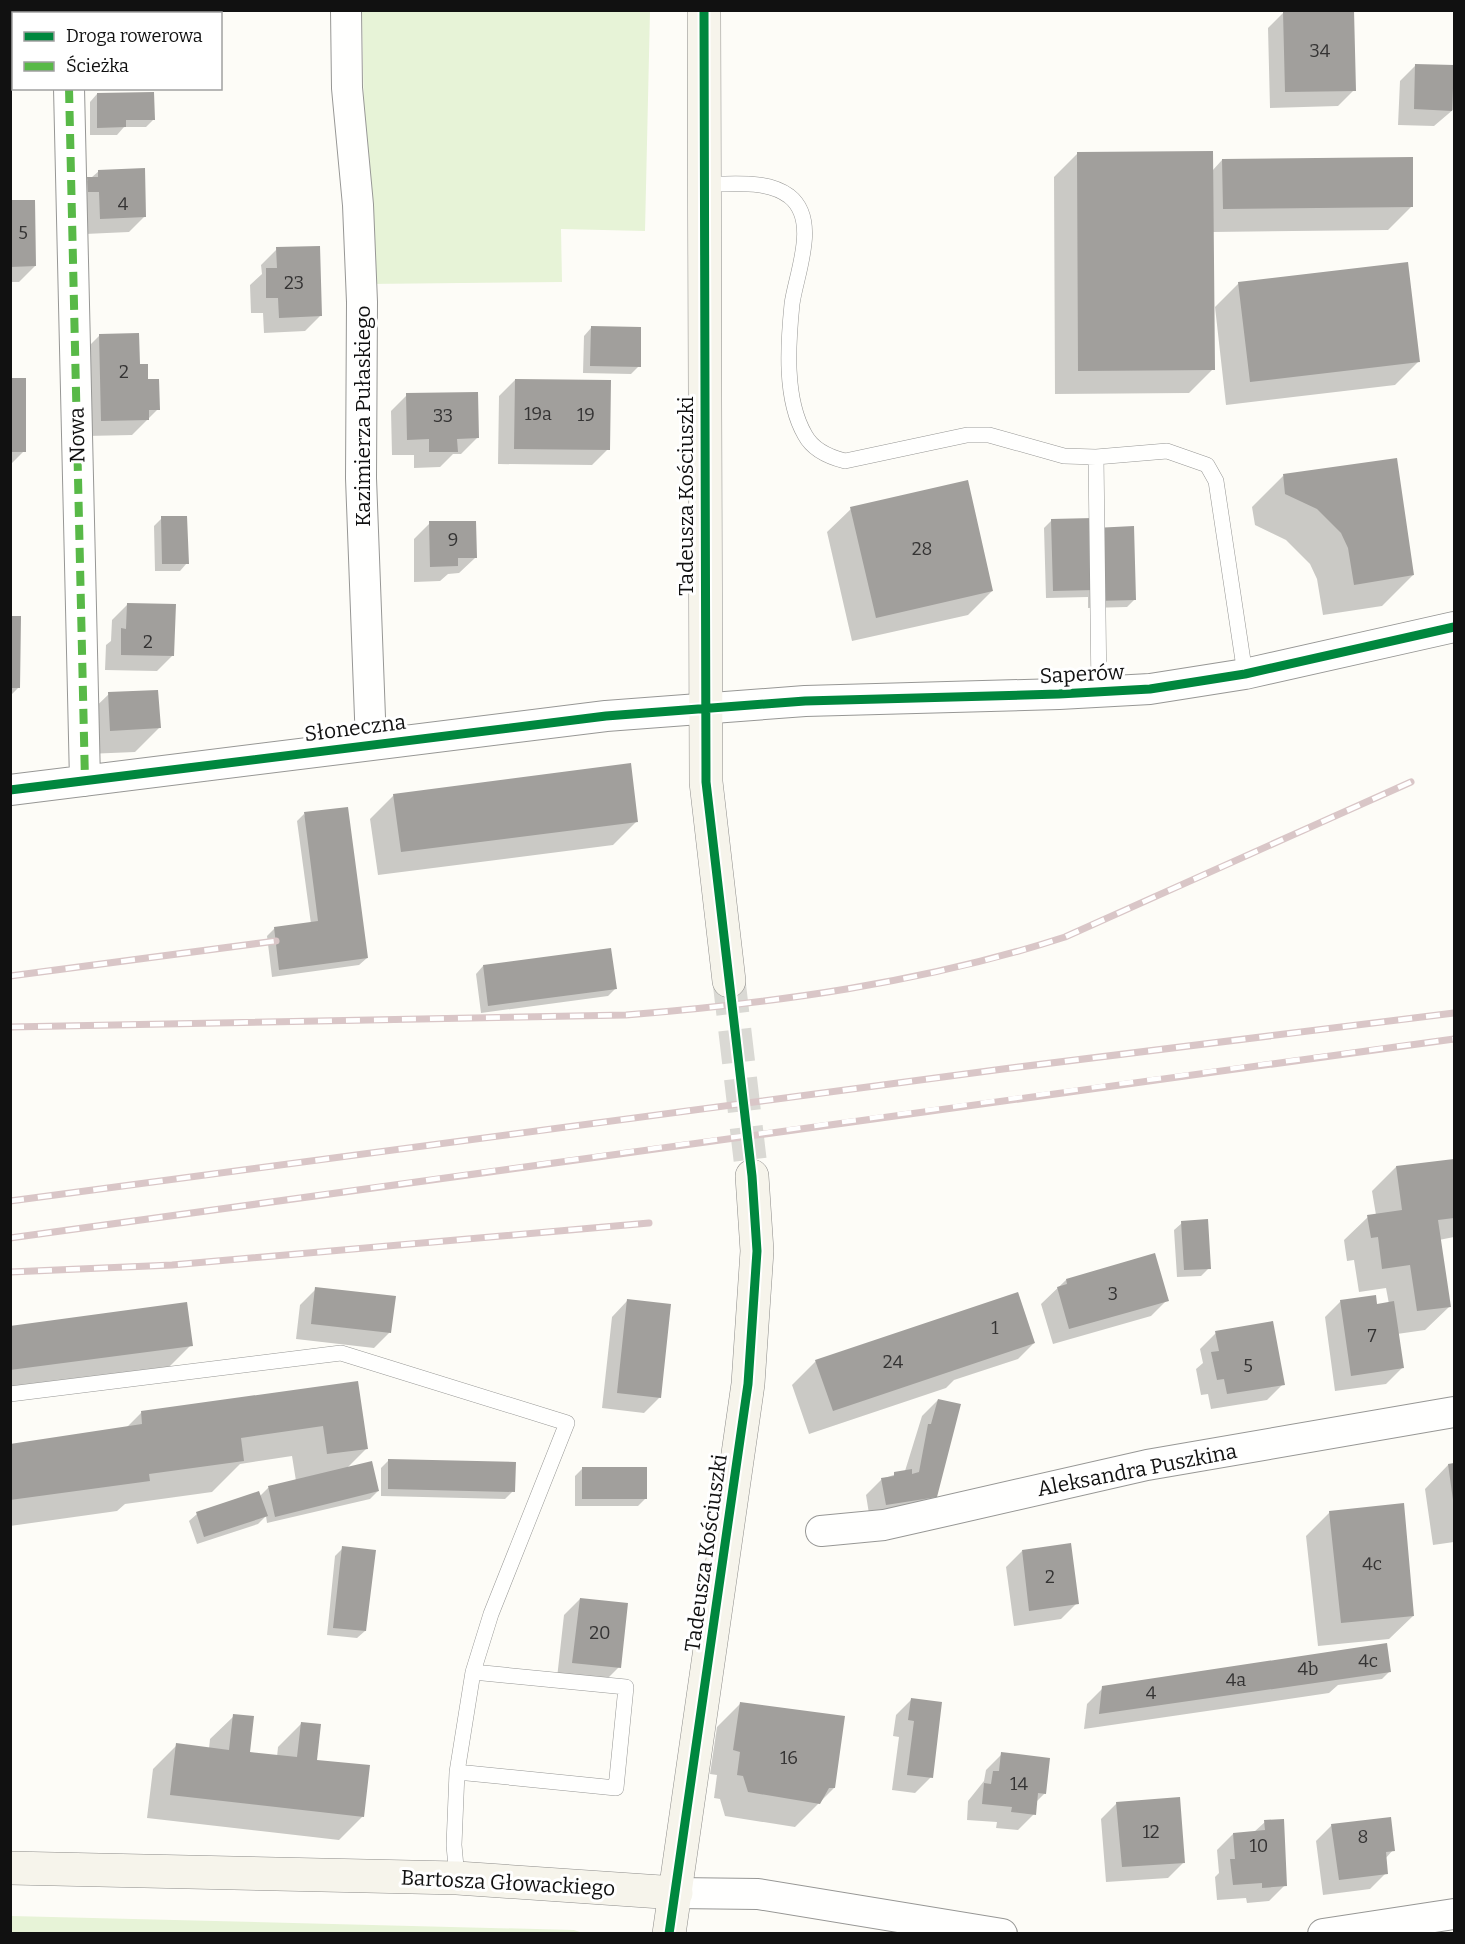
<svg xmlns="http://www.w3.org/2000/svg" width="1465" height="1944" font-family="Bitter,serif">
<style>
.green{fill:#e7f3d7}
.shadow{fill:#0003}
.building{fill:#a19f9c}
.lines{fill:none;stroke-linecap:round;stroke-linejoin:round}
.secondary-tunnel{stroke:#dad9d4;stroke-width:33;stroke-dasharray:33 16;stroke-linecap:butt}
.lane-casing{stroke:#979795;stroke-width:16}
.street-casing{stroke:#979795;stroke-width:32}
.secondary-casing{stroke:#8e8d8b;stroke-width:34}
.lane{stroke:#fffffe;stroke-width:15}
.street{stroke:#fffffe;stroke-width:30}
.secondary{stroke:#f6f4eb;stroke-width:33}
.rail-casing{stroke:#d9c6c7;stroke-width:7}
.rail{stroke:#fff;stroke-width:4.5;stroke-dasharray:14;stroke-linecap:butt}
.quiet{stroke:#58b947;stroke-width:8;stroke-dasharray:15 8;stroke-linecap:butt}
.cycleway-casing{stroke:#fff;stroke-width:13}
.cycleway{stroke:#00873e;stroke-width:9}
.labels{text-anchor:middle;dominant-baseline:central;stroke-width:6;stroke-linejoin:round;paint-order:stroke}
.number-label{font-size:18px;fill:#353434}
.street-label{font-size:21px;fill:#111;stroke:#fff}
</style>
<rect width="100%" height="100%" fill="#fdfcf7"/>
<path class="green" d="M362,11h288l-5,220 -84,-2 1,53 -195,2z
M11,1916l563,14 9,3 -572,1z"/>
<path class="shadow" d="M1408,10h46v2l-46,-1z
M1284,12l70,78 -16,16 -68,2 -2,-80z
M1416,65l38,2v42l-20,17 -36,-1 2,-44z
M97,94l56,26 -7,7h-22l-7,8h-27v-33z
M1078,153l134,18 10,-11 190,46 -24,24 -176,2 1,137 -24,24 -134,1 -1,-217z
M99,171l46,45 -16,16 -44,2 -14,-39z
M10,202l25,64 -16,16h-9z
M277,249l43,67 -15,15 -41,2 -1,-20h-12l-1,-28 12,-11 -1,-9z
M1239,283l179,79 -23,23 -169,20 -11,-98z
M591,328l48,38 -8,8 -48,-1 1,-37z
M100,335l39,31 19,43 -26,26 -46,1 -2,-85z
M10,379l14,72 -14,14z
M515,380l93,69 -16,16 -94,-1 1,-68z
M407,395l70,43 -16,16h-8l-13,13 -26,1v-13h-22l-1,-44z
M1283,476l130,99 -31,31 -59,9 -6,-36 -7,-15 -24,-24 -31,-15 -3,-18z
M851,509l141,82 -24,24 -116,26 -25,-109z
M162,518l25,45 -7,8h-25l-1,-45z
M1052,520l82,80 -7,7 -39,1v-11l-42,1 -2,-70z
M430,523l45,35 -16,15 -11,1 -8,7 -26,1v-43z
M128,604l45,51 -16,16 -52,-1 1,-25 5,-4 1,-21z
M10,618l9,69 -9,9z
M109,694l50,34 -24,24 -48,2 -2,-37z
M394,795l243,26 -24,24 -235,30 -8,-56z
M304,814l63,144 -8,7 -87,12 -5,-41 8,-8 36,-4 -14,-103z
M483,966l132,23 -7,7 -127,17 -5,-39z
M1454,1160v77l-15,3 10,67 -24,23 -28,4 5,34 -16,16 -51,7 -10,-74 16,-16 35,4 13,-1 -3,-16 -27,4 -5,-32 -7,1 -3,-21 24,-23 8,-2 -4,-24 24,-24z
M1182,1223l27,45 -8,8 -24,1 -3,-47z
M1066,1280l101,20 -16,16 -98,28 -12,-40z
M316,1289l74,43 -16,16 -78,-9 4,-34z
M627,1301l33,96 -16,16 -42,-5 10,-91z
M10,1327l181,18 -24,24 -157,21z
M1216,1333l67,51 -16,16 -56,9 -3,-15 -7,1 -5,-26 7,-6 -3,-14z
M1034,1343l-16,16 -64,21 -8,8 -137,46 -17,-49 24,-24z
M357,1383l10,65 -21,21 32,22 -8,8 -103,24 -1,-7 -8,8 -61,20 -8,-23 8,-7 63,-18 8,-8 28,-7 -4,-25 -52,8 -28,28 -87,12 -8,7 -107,15v-81l116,-17 15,-15z
M938,1400l-2,96 -16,16 -50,8 -4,-25 16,-16 23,-8 17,-55z
M389,1460l124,31 -8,8 -124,-3v-28z
M1454,1464v78l-21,3 -8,-56 23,-24z
M582,1469l64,29 -8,8h-63v-30z
M1330,1512l83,104 -24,23 -71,7 -12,-110z
M343,1548l22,83 -8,7 -30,-3 8,-79z
M1022,1551l55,52 -16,16 -47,7 -8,-59z
M580,1599l39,68 -16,16 -46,-5 7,-63z
M1390,1671l-8,8 -44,6 -9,8 -245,36 3,-25 16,-16z
M912,1699l19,78 -16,16 -23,-3 7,-53 -6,-1 3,-21z
M741,1703l93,85 -39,39 -70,-11 -5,-17 -6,-1 3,-23 -7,-1 7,-47z
M234,1716l14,37 29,4 1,-10 24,-24 14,38 47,55 -24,24 -192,-22 6,-49 24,-24 32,4 1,-10z
M1002,1754l43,39 -10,10 -1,11 -16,16 -22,-2 1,-6 -30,-2 1,-19 16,-20 2,-11z
M1117,1803l67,59 -16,16 -62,4 -5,-63z
M1265,1822l20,63 -16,16 -22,2 -1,-5 -29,2 -2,-23 4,-4 -2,-23 16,-16 21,-2z
M1332,1825l61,25 -8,9 1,14 -16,16 -47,6 -7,-54z"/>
<path class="building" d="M10,10h9v4h-5v27h-4z
M1354,10l2,81 -71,1 -2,-81z
M1415,64l39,1 -2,46 -38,-2z
M154,92l1,28h-29v7l-29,1v-35z
M1213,151l2,219 -137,1 -1,-219z
M1413,157v50l-190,2 -1,-50z
M145,168l1,49 -46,2 -1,-27h-11l-1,-15h11v-7z
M10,200h25l1,66 -26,1z
M320,246l2,70 -43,2 -1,-20h-12v-30h11l-1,-21z
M1408,262l12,100 -170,20 -12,-100z
M591,326l50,1v40l-51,-1z
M139,333l1,31h8v15h11l1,31h-11v10l-48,1 -2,-87z
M10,378h16v74h-16z
M515,379l96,1 -1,70 -96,-1z
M478,392l1,46 -22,1 1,13h-29v-13l-22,1 -1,-47z
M1397,458l17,117 -60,10 -6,-37 -7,-15 -24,-24 -32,-15 -2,-20z
M968,480l25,111 -117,27 -26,-111z
M161,516h26l2,48h-27z
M1094,518v10l40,-2 2,74 -41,1v-11l-42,1 -2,-72z
M429,521h47l1,37h-19v8l-28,1z
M127,603l49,1 -2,52 -53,-1v-27l5,1z
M10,616h11l-1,72h-10z
M158,690l3,38 -51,3 -2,-39z
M631,763l7,59 -237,30 -8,-58z
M348,807l20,151 -89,12 -5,-43 44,-6 -14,-109z
M611,948l6,41 -129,17 -5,-41z
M1454,1159v59l-16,2 13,87 -34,4 -7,-46 -28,4 -4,-32 -7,1 -4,-23 35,-5 -6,-44z
M1208,1219l3,50 -27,1 -3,-49z
M1155,1253l14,48 -100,28 -12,-42 10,-3 -1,-5z
M315,1287l81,9 -5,37 -80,-9z
M1018,1292l17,51 -202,68 -18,-51z
M1376,1295l1,9 17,-3 10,67 -53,8 -11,-76z
M627,1299l44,5 -10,94 -44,-5z
M187,1302l6,44 -183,24v-44z
M1273,1321l12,64 -58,9 -3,-15 -7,1 -6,-28 8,-1 -4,-20z
M358,1381l10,68 -41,5 -4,-28 -82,12 3,23 -95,13 1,7 -140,19v-56l132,-20 -1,-13z
M938,1399l23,5 -24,93 -51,8 -5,-27 13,-2v-4l18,-3v5l7,-2 9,-48h3z
M388,1459l128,3 -1,30 -127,-3z
M372,1461l7,30 -104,26 -7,-31z
M1454,1463v37h-1l-5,-36z
M582,1467h65v32h-65z
M259,1491l9,25 -64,21 -8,-25z
M1404,1503l10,113 -73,7 -12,-112z
M1071,1543l8,61 -50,7 -7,-61z
M342,1546l34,4 -10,81 -33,-3z
M580,1598l48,5 -7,65 -49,-5z
M1387,1643l4,29 -292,42 3,-28z
M911,1698l31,4 -9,76 -26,-3 7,-54 -6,-1z
M740,1702l105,14 -10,72h-6l-9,16 -72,-12 -5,-16 -6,-1 3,-23 -7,-2z
M233,1714l21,2 -4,36 47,5 4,-35 20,2 -4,36 53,5 -6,52 -194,-22 6,-52 53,7z
M1001,1752l49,6 -4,36 -8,-1 -2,22 -25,-3 1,-5 -30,-3 2,-21 7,1 2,-13h6z
M1180,1797l5,66 -63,4 -6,-65z
M1391,1817l4,34 -9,1 2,22 -49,6 -8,-56z
M1284,1819l3,67 -25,2v-5l-29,2 -3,-26h5l-2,-26 32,-3 -1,-10z"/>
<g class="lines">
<path class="secondary-tunnel" d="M729,981l23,195"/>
<defs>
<path id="lane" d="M705,184c27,1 61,-5 84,12 31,24 7,78 3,108 -4,40 -8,95 13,131 8,15 24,22 40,26l122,-26h22l75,21 32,1 71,-6 40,14 9,16 29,193
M1096,457l3,235
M10,1394l331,-41 226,70 -76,191 -18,58 -16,100 -3,73 3,33
M457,1772l159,16 10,-101 -153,-15"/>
<path id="street" d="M68,10v4
M346,10l1,78 11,117 4,97 -1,176 10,266
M69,88l16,693
M10,790l596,-74 199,-15 254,-7 91,-5 95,-15 209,-47
M821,1531l63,-6 263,-60 307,-53
M676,1893l82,1 244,40
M1323,1934l131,-20"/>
<path id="secondary" d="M704,10l2,772 23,199
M10,1868l447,10 219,15
M669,1934l79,-550 9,-133 -5,-75"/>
</defs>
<use href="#lane" class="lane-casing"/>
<use href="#street" class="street-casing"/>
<use href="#secondary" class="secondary-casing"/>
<use href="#lane" class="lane"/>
<use href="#street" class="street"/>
<use href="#secondary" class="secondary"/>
<defs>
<path id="rail" d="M10,976l266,-35
M10,1027l616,-12c149,-12 297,-32 439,-78l346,-155
M10,1201l993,-132 451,-56
M10,1238c482,-66 963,-136 1444,-199
M10,1272l162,-7 477,-42"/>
</defs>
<use href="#rail" class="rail-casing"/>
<use href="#rail" class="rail"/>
<path class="quiet" d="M68,10v4
M69,88l16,693"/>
<defs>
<path id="cycleway" d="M10,790l596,-74 199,-15 254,-7 91,-5 95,-15 209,-47
M669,1934l79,-550 9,-133 -5,-75 -46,-394 -2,-772"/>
</defs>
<use href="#cycleway" class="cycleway-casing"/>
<use href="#cycleway" class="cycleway"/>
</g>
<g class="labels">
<g class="number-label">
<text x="1320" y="51">34</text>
<text x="123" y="204">4</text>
<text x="23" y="233">5</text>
<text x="294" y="283">23</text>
<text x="124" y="372">2</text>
<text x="538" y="414">19a</text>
<text x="586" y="415">19</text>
<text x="443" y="416">33</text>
<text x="453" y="540">9</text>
<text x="922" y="549">28</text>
<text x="148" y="642">2</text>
<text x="1113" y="1294">3</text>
<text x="995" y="1328">1</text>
<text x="1372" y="1336">7</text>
<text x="893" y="1362">24</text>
<text x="1248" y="1366">5</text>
<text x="1372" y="1564">4c</text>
<text x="1050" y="1577">2</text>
<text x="600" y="1633">20</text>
<text x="1368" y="1661">4c</text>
<text x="1308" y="1669">4b</text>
<text x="1236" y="1680">4a</text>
<text x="1151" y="1693">4</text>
<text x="789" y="1758">16</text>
<text x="1019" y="1784">14</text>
<text x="1151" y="1832">12</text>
<text x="1363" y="1837">8</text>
<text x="1259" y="1846">10</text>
</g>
<g class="street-label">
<text transform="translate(363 416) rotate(-90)">Kazimierza Pułaskiego</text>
<text transform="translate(77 435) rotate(-91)">Nowa</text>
<text transform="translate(686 496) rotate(-90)">Tadeusza Kościuszki</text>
<text transform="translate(1082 674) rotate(-3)">Saperów</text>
<text transform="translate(355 728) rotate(-7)">Słoneczna</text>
<text transform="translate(1137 1470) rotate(-11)">Aleksandra Puszkina</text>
<text transform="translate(706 1553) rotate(-82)">Tadeusza Kościuszki</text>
<text transform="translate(508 1883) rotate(3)">Bartosza Głowackiego</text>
</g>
</g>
<rect width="1465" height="1944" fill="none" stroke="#111111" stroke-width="24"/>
<rect x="12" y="12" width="210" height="78" fill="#ffffff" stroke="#a0a0a0" stroke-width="1.5"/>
<rect x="24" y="32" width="30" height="9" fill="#00873e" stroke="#a0a0a0" stroke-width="1.5"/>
<text x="66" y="42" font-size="18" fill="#111111">Droga rowerowa</text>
<rect x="24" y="62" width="30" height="9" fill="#58b947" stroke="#a0a0a0" stroke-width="1.5"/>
<text x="66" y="72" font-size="18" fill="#111111">Ścieżka</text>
</svg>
